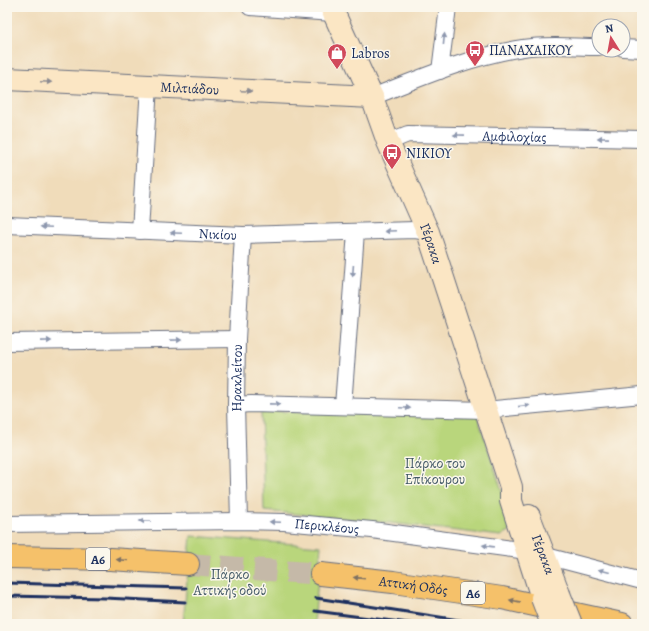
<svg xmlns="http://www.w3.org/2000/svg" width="649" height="631" font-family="Alegreya,serif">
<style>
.green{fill:#b9d67c;stroke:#6a826d}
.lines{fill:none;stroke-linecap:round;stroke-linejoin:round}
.highway-tunnel{stroke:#c5b9a8;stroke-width:22;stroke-dasharray:22 11;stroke-linecap:butt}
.street-casing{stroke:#666c7e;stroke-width:18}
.secondary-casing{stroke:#666c7e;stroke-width:24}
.highway-casing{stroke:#666c7e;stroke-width:24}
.street{stroke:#fff;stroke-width:16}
.secondary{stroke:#fbe6c4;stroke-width:22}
.highway{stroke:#f5c16b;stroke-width:22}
.rail{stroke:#1b2f5e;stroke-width:3}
.secondary-bridge-casing{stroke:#666c7e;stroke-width:24;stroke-linecap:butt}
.secondary-bridge{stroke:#fbe6c4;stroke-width:22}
.oneway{fill:#8d97ae}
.oneway2{fill:#8b8a91}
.oneway3{fill:#7d7164}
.labels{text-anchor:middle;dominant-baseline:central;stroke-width:3;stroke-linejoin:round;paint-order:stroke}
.shield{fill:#fbf7ec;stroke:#5e6b89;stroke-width:1}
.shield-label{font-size:13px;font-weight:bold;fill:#1b2f5e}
.poi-label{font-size:14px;fill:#1b2f5e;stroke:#fbf7ec;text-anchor:start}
.street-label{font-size:14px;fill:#1b2f5e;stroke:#fbf7ec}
.park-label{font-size:14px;fill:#425966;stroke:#fbf7ec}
</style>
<rect width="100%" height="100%" fill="#fbf7ec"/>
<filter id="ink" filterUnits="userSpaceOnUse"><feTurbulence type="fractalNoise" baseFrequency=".025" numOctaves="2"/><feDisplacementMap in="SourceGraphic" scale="8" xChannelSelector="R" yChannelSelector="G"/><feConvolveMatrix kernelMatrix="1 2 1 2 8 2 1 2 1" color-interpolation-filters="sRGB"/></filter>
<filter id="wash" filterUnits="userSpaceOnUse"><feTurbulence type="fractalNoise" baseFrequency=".012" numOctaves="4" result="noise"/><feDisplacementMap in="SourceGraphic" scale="16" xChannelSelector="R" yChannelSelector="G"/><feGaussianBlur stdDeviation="0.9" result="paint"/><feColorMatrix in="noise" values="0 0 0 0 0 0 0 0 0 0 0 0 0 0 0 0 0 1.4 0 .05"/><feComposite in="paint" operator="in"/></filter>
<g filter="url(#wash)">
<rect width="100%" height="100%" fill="#f0dcba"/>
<path class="green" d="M261,411l216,4 37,113 -13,8 -128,-15 -109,-10z
M191,536l130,10 -7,78h-131z"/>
</g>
<g filter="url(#ink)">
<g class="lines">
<path class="highway-tunnel" d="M188,564l133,10"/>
<defs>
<g id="street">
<path d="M250,7l83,6"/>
<path d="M623,48l19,1"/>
<path d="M440,71l8,-64"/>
<path d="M372,97c48,-19 99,-41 151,-49 24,-4 51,-1 76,-1"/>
<path id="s1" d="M388,142l20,-8 234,5"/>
<path id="s2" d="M7,225l236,10 172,-5 13,2"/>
<path d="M140,231l9,-145"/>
<path d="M7,342l230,-3"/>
<path d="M236,405l15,-1 234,6 157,-15"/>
<path d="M343,406l13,-174"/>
<path id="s3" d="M239,521l-3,-116 1,-66 6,-104"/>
<path id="s4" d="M7,524l232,-3 45,1 88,8 155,21 115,30"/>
</g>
<g id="secondary">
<path id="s5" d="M331,7l41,90 16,45 40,90 83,255v14l31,97"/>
<path id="s6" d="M7,79l365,18"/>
<path id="s7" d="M529,516l30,78"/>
</g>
<g id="highway">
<path d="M7,557l103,2 78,5"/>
<path id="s8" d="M321,574l72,8 109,16 120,26"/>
</g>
</defs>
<use href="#street" class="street-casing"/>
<use href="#secondary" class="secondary-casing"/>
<use href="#highway" class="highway-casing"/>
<use href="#street" class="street"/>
<use href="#secondary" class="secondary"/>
<use href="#highway" class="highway"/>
<path class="rail" d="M7,583l179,5
M7,596l98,2 80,4
M316,598l169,26
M315,611l101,13"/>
<defs>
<path id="secondary-bridge" d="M559,594l12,30
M542,598l10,26"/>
</defs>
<use href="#secondary-bridge" class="secondary-bridge-casing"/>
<use href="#secondary-bridge" class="secondary-bridge"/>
</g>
<defs><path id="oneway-solid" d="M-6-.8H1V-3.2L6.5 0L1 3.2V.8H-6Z"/></defs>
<g class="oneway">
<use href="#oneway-solid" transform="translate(444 39) rotate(-84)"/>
<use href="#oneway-solid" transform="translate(459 135) rotate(-179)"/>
<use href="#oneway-solid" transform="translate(603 138) rotate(-179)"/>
<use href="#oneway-solid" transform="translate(46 227) rotate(-177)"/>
<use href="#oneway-solid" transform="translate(390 231) rotate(178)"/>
<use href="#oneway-solid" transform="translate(176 233) rotate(-178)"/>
<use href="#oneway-solid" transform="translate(353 271) rotate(94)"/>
<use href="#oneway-solid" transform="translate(176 340) rotate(-1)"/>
<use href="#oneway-solid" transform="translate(46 341) rotate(-1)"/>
<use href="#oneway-solid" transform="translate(275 404) rotate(1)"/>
<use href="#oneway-solid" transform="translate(524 406) rotate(-6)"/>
<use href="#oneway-solid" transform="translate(405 408) rotate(2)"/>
<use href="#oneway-solid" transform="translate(145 521) rotate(180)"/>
<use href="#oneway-solid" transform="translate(275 522) rotate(-177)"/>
<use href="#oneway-solid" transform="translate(488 546) rotate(-172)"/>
<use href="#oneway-solid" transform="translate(604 571) rotate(-165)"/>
</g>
<g class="oneway2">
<use href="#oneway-solid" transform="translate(46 82) rotate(3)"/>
<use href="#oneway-solid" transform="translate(246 91) rotate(3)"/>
</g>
<g class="oneway3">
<use href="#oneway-solid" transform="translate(122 560) rotate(-176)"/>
<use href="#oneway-solid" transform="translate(359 578) rotate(-174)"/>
<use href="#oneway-solid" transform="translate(515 601) rotate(-169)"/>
</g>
</g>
<defs>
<symbol id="bus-pin" viewBox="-11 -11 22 30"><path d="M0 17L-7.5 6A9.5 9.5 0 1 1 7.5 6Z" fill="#d1495b" stroke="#fbf7ec"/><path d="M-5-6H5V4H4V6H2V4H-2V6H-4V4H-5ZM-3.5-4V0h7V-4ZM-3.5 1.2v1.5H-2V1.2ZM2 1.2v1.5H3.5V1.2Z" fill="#fff"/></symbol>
<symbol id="shop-pin" viewBox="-11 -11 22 30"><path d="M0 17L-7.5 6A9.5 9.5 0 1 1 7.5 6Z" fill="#d1495b" stroke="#fbf7ec"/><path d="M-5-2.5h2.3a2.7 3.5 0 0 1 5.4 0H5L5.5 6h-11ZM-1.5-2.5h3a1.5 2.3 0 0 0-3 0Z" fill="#fff"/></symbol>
</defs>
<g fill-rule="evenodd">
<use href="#bus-pin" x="464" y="39" width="22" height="30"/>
<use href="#shop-pin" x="326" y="42" width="22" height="30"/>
<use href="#bus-pin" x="381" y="142" width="22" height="30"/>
</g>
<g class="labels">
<g class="shield">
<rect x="86" y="548" width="24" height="22" rx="3"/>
<rect x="461" y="582" width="24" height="22" rx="3"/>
</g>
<g class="shield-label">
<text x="98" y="559">Α6</text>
<text x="473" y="593">Α6</text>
</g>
<g class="poi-label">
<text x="489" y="50">ΠΑΝΑΧΑΙΚΟΥ</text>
<text x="351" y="53">Labros</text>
<text x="406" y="153">ΝΙΚΙΟΥ</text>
</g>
<g class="street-label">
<text stroke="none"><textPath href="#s6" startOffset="183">Μιλτιάδου</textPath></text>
<text stroke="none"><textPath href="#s1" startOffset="128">Αμφιλοχίας</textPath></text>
<text stroke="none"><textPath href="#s2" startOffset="211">Νικίου</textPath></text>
<text stroke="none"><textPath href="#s5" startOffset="257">Γέρακα</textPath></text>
<text stroke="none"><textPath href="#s3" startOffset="143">Ηρακλείτου</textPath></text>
<text stroke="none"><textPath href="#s4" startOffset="320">Περικλέους</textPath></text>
<text stroke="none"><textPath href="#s7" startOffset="41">Γέρακα</textPath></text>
<text stroke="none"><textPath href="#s8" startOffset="93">Αττική Οδός</textPath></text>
</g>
<g class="park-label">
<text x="435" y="463">Πάρκο του<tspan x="435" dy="16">Επίκουρου</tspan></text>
<text x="230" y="574">Πάρκο<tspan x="230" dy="16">Αττικής οδού</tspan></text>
</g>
</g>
<rect width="649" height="631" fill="none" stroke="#fbf7ec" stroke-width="24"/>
<g transform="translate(611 38) rotate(349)"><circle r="19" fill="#fbf7ec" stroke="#a1a7b3"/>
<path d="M0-3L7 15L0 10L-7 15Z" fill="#d1495b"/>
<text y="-6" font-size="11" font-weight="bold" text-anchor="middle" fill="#1b2f5e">N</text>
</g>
</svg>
